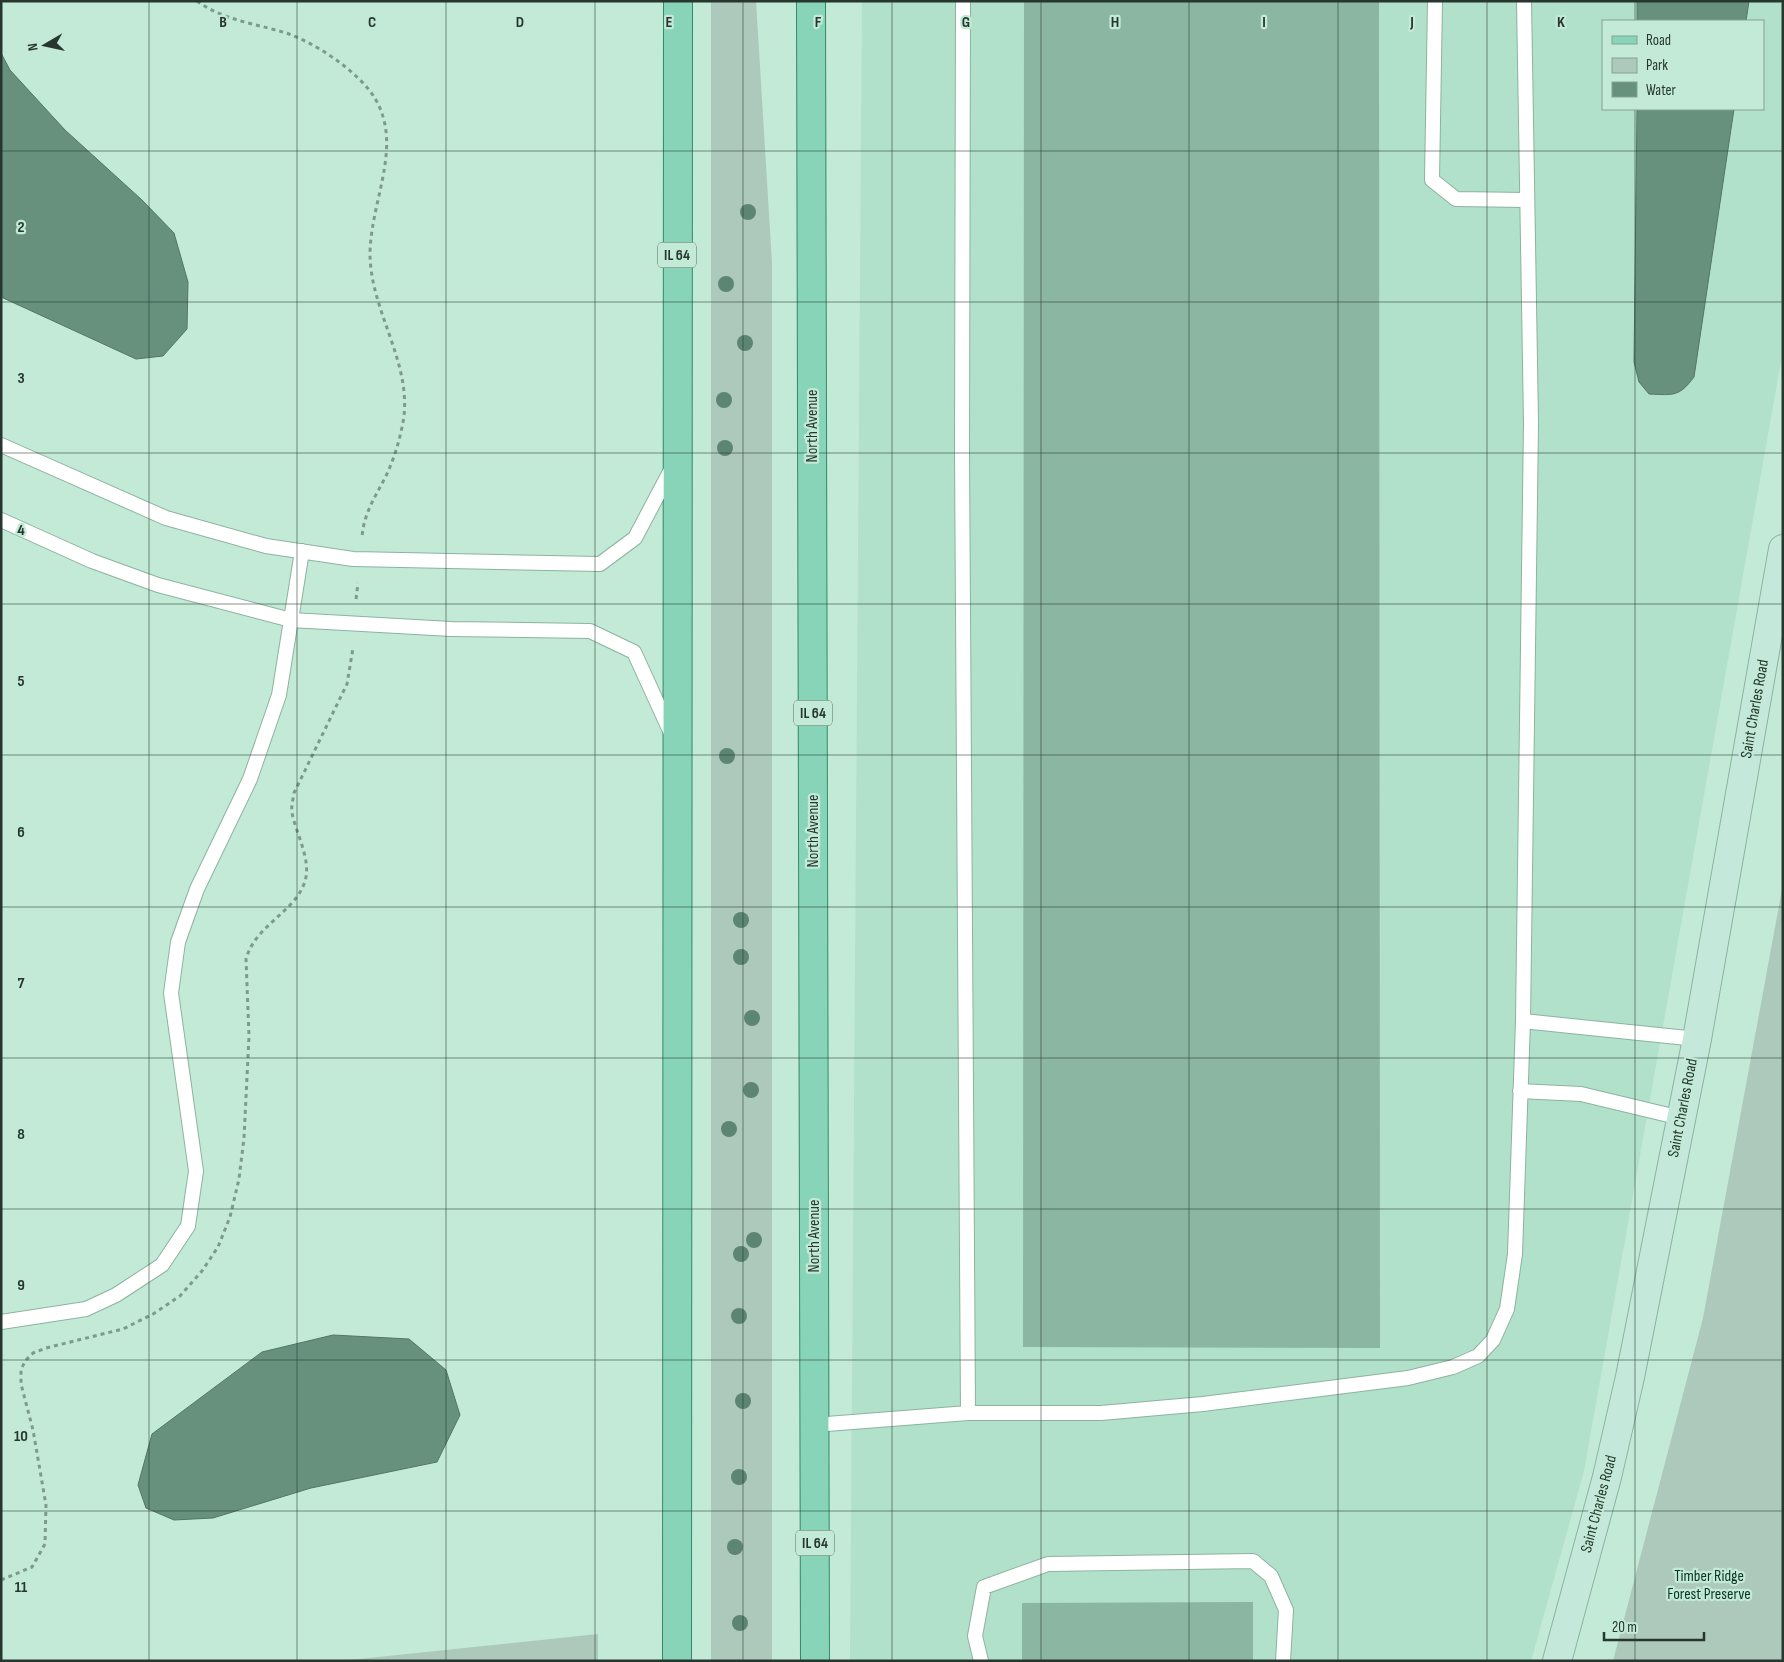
<svg xmlns="http://www.w3.org/2000/svg" width="1784" height="1662" font-family="'Sofia Sans Condensed',sans-serif">
<style>
.built{fill:#b1e1ca;fill-rule:evenodd}
.green{fill:#adc9bb}
.water{fill:#67917d;stroke:#547666}
.building{fill:#8bb6a1}
.lines{fill:none;stroke-linecap:round;stroke-linejoin:round}
.lane-casing{stroke:#8db3a0;stroke-width:16}
.secondary-casing{stroke:#8db3a0;stroke-width:30}
.primary-casing{stroke:#338a69;stroke-width:30}
.path{stroke:#7d9b8d;stroke-width:3;stroke-dasharray:4 4;stroke-linecap:butt}
.lane{stroke:#fff;stroke-width:14}
.secondary{stroke:#c4e9db;stroke-width:28}
.primary{stroke:#88d4b8;stroke-width:28}
.tree{fill:#5d8574}
.grid{fill:none;stroke:#273730;stroke-width:1;stroke-opacity:0.55}
.labels{text-anchor:middle;dominant-baseline:central;stroke-width:4.5;stroke-linejoin:round;paint-order:stroke}
.shield{fill:#c2ead6;stroke:#566d62;stroke-width:1}
.shield-label{font-size:15px;font-weight:bold;fill:#273730}
.street-label{font-size:16px;fill:#273730;stroke:#c2ead6}
.park-label{font-size:16px;fill:#0b3223;stroke:#c2ead6}
.grid-label{font-size:16px;text-anchor:middle;font-weight:bold;fill:#273730;stroke:#c2ead6;stroke-width:4.5;stroke-linejoin:round;paint-order:stroke}
</style>
<rect width="100%" height="100%" fill="#c2ead6"/>
<path class="built" d="M862,1h921v349l-199,1121 -53,190h-681zM1603,21h160v88h-160z"/>
<path class="green" d="M711,1h45l16,262v1398h-61z
M1783,884v777h-170l90,-343z
M598,1634v27h-258z"/>
<path class="water" d="M1637,1h112l-3,20h-109z
M1,53l9,17 55,60 77,70 32,33 14,49 -1,47 -24,27 -27,3 -135,-62z
M1637,109h97l-40,268c-15,20 -20,18 -45,17l-10,-12 -5,-20z
M333,1335l76,4 37,31 14,45 -23,47 -126,26 -98,30 -39,2 -28,-12 -8,-23 14,-51 110,-82z"/>
<path class="building" d="M1024,1h355l1,1347 -357,-1z
M1253,1602v59h-231v-58z"/>
<g class="lines">
<defs>
<path id="lane" d="M1435,1l-3,179 24,19 71,1
M1,445l165,73 100,28 87,13 247,5 35,-26 37,-70
M1,520l91,41 66,24 133,35 160,9 139,2 44,21 37,81
M1523,1021l174,18
M1520,1091l61,3 100,24
M1,1322l85,-13 30,-14 46,-30 26,-39 8,-55 -25,-178 7,-51 19,-53 53,-110 29,-84 23,-144
M968,1413h133l102,-9 205,-26 45,-11 25,-11 15,-16 14,-31 8,-55 8,-233 8,-598 -7,-422
M814,1425l154,-12 -6,-961 1,-451
M981,1661l-6,-25 9,-49 64,-23 205,-3 18,15 15,34 -3,51"/>
<path id="secondary" d="M1557,1661l50,-184 23,-100 67,-338 86,-490"/>
<path id="primary" d="M811,1l4,1660
M677,1661l1,-1660"/>
</defs>
<use href="#lane" class="lane-casing"/>
<use href="#secondary" class="secondary-casing"/>
<use href="#primary" class="primary-casing"/>
<path class="path" d="M197,1c27,20 62,23 92,33 24,9 52,27 70,45 55,52 11,115 11,176 1,56 40,105 34,161 -3,20 -9,40 -17,58 -11,22 -23,38 -25,63
M356,599l2,-16
M1,1580l31,-13 13,-23 1,-39 -13,-75 -12,-46v-14l4,-9 8,-8 13,-5 77,-19 30,-15 27,-18 22,-25 16,-24 12,-30 9,-38 5,-41 5,-102 -3,-77c9,-33 47,-46 58,-75 9,-22 -8,-50 -12,-71 -1,-7 1,-13 2,-20l53,-109 6,-36"/>
<use href="#lane" class="lane"/>
<use href="#secondary" class="secondary"/>
<use href="#primary" class="primary"/>
</g>
<g class="tree">
<circle cx="748" cy="212" r="8"/>
<circle cx="726" cy="284" r="8"/>
<circle cx="745" cy="343" r="8"/>
<circle cx="724" cy="400" r="8"/>
<circle cx="725" cy="448" r="8"/>
<circle cx="727" cy="756" r="8"/>
<circle cx="741" cy="920" r="8"/>
<circle cx="741" cy="957" r="8"/>
<circle cx="752" cy="1018" r="8"/>
<circle cx="751" cy="1090" r="8"/>
<circle cx="729" cy="1129" r="8"/>
<circle cx="754" cy="1240" r="8"/>
<circle cx="741" cy="1254" r="8"/>
<circle cx="739" cy="1316" r="8"/>
<circle cx="743" cy="1401" r="8"/>
<circle cx="739" cy="1477" r="8"/>
<circle cx="735" cy="1547" r="8"/>
<circle cx="740" cy="1623" r="8"/>
</g>
<path class="grid" d="M149,1v1660M297,1v1660M446,1v1660M595,1v1660M743,1v1660M892,1v1660M1041,1v1660M1189,1v1660M1338,1v1660M1487,1v1660M1635,1v20M1635,109v1552M1,151h1782M1,302h1782M1,453h1782M1,604h1782M1,755h1782M1,907h1782M1,1058h1782M1,1209h1782M1,1360h1782M1,1511h1782"/>
<g class="labels">
<g class="shield">
<rect x="658" y="242.5" width="38" height="25" rx="4"/>
<rect x="794" y="700.5" width="38" height="25" rx="4"/>
<rect x="796" y="1530.5" width="38" height="25" rx="4"/>
</g>
<g class="shield-label">
<text x="677" y="255">IL 64</text>
<text x="813" y="713">IL 64</text>
<text x="815" y="1543">IL 64</text>
</g>
<g class="street-label">
<text transform="translate(812 426) rotate(-90)">North Avenue</text>
<text transform="translate(1755 709) rotate(-80)">Saint Charles Road</text>
<text transform="translate(813 831) rotate(-90)">North Avenue</text>
<text transform="translate(1683 1108) rotate(-79)">Saint Charles Road</text>
<text transform="translate(814 1236) rotate(-90)">North Avenue</text>
<text transform="translate(1599 1504) rotate(-75)">Saint Charles Road</text>
</g>
<g class="park-label">
<text x="1709" y="1576">Timber Ridge<tspan x="1709" dy="18">Forest Preserve</tspan></text>
</g>
</g>
<g class="grid-label">
<text x="223" y="27">B</text>
<text x="372" y="27">C</text>
<text x="520" y="27">D</text>
<text x="669" y="27">E</text>
<text x="818" y="27">F</text>
<text x="966" y="27">G</text>
<text x="1115" y="27">H</text>
<text x="1264" y="27">I</text>
<text x="1412" y="27">J</text>
<text x="1561" y="27">K</text>
<text x="21" y="232">2</text>
<text x="21" y="383">3</text>
<text x="21" y="535">4</text>
<text x="21" y="686">5</text>
<text x="21" y="837">6</text>
<text x="21" y="988">7</text>
<text x="21" y="1139">8</text>
<text x="21" y="1290">9</text>
<text x="21" y="1441">10</text>
<text x="21" y="1592">11</text>
</g>
<rect width="1784" height="1662" fill="none" stroke="#273730" stroke-width="5"/>
<rect x="1602" y="20" width="162" height="90" fill="#c2ead6" stroke="#84a294"/>
<rect x="1612" y="36" width="25" height="8" fill="#88d4b8" stroke="#84a294"/>
<text x="1646" y="45" font-size="15" fill="#273730">Road</text>
<rect x="1612" y="58" width="25" height="15" fill="#adc9bb" stroke="#84a294"/>
<text x="1646" y="70" font-size="15" fill="#273730">Park</text>
<rect x="1612" y="82" width="25" height="15" fill="#67917d" stroke="#84a294"/>
<text x="1646" y="95" font-size="15" fill="#273730">Water</text>
<g transform="translate(45 45) rotate(261)" stroke="#c2ead6" stroke-width="4" paint-order="stroke">
<path d="M0-4L9 19L0 12L-9 19Z" fill="#273730"/>
<text y="-8" font-size="14" font-weight="bold" text-anchor="middle" fill="#273730">N</text>
</g>
<path d="M1604 1632v8h100v-8" fill="none" stroke="#273730" stroke-width="2.5"/>
<text x="1612" y="1632" font-size="15" fill="#273730" stroke="#c2ead6" stroke-width="4" paint-order="stroke">20 m</text>
</svg>
